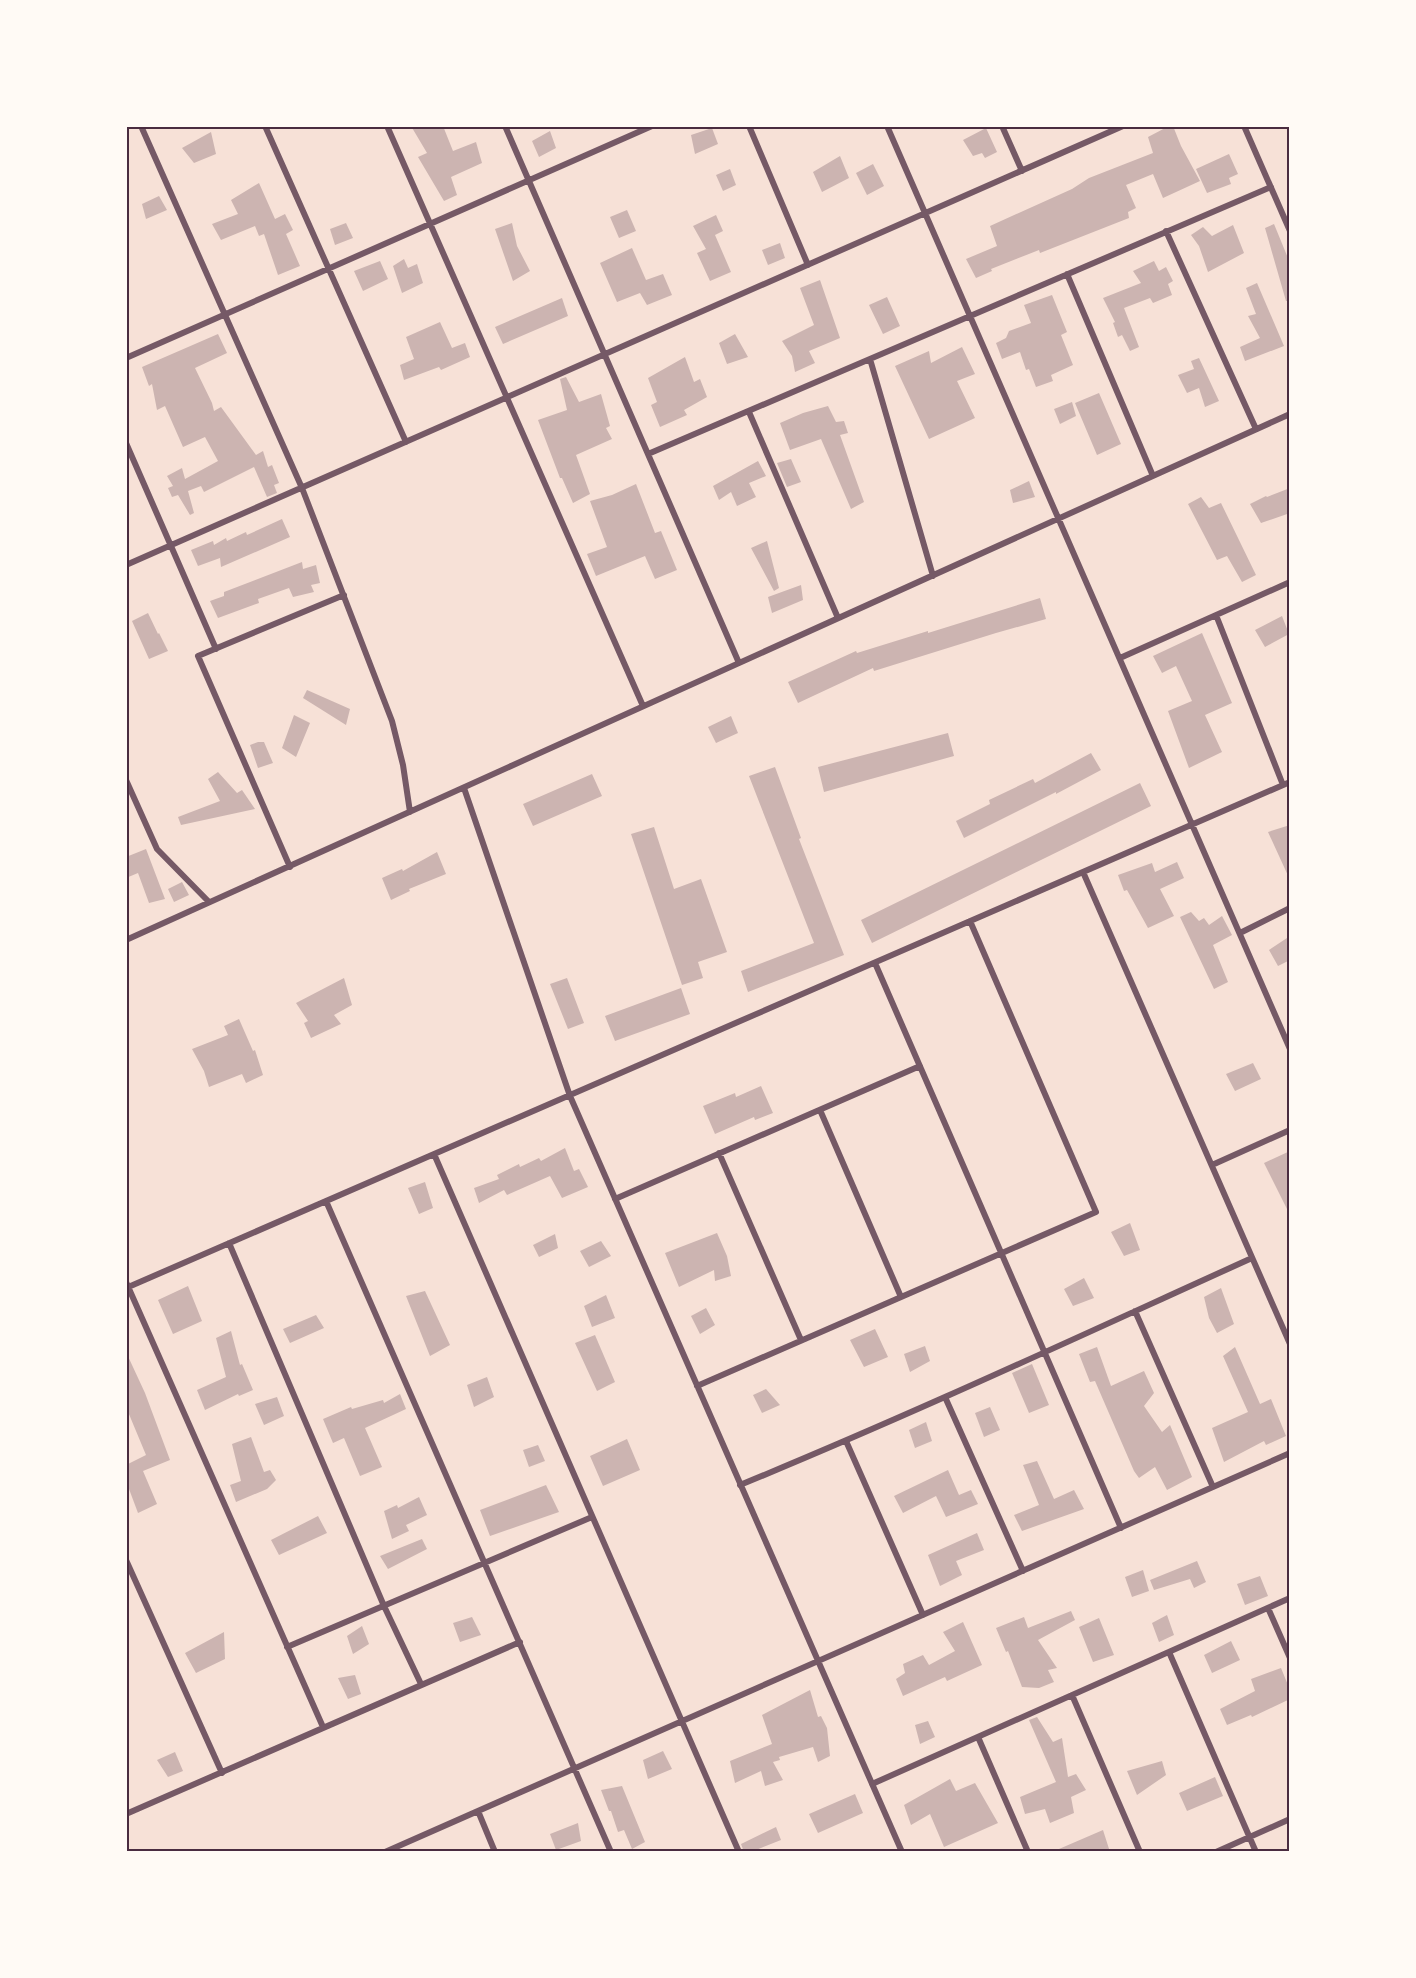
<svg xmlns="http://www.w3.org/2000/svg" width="1416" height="1978" font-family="Poppins,sans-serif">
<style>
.building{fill:#ccb4b1}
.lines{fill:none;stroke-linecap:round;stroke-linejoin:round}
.minor{stroke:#755966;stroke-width:6}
.neatline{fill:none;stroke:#4a2c40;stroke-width:2}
</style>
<rect width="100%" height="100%" fill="#f7e1d7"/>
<path class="building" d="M411,126h32l10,25 23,-9 6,21 -31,14 6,18 -13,6 -26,-44 9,-4z
M1169,126h4l8,20 19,35 -37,17 -10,-24 -27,11 10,23 -8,4 1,6 -89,35 -1,-3 -48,19 1,2 -16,7 -10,-19 31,-13 -7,-20 82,-37 17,-11 64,-25 -5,-16z
M712,128l6,16 -23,10 -4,-19z
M986,128l11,24 -12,6 -3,-5 -9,3 -10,-16z
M550,131l6,17 -17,9 -7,-16z
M211,132l5,22 -22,9 -12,-15z
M1229,154l9,20 -9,4 2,6 -24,9 -11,-24z
M840,156l9,22 -27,14 -9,-20z
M873,164l11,22 -17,9 -11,-22z
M730,169l6,16 -13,6 -7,-16z
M259,183l16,36 10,-5 8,16 -7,4 14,32 -22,9 -14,-41 -5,2 -4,-10 -34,14 -9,-16 26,-10 -7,-14z
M159,196l8,14 -21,9 -4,-15z
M627,210l9,21 -17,7 -9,-21z
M716,215l7,16 -8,4 16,37 -21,9 -13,-28 9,-4 -13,-23z
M346,223l7,15 -18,7 -5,-16z
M512,223l5,23 13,25 -17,10 -18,-52z
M1274,224l16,39v38h-4l-21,-73z
M1233,225l11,28 -36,19 -9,-26 -8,-11 12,-8 9,9z
M780,243l5,15 -17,7 -6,-15z
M632,248l14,32 17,-6 9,21 -25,10 -7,-12 -23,9 -17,-39z
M404,259l4,9 9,-4 6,19 -21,10 -9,-27z
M380,261l8,18 -25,12 -9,-20z
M1154,261l5,10 7,-4 7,14 -5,3 4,11 -19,8 -3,-5 -26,10 15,39 -9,4 -8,-16 -4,2 -5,-14 2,-1 -12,-24 38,-15 -8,-12z
M820,280l20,58 -31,13 6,12 -20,9 -3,-16 -10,-15 32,-16 -14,-37z
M1257,283l27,63 -39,15 -5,-14 20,-9 -12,-22 8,-2 -10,-26z
M1052,295l15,37 -6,3 12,30 -22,10 2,6 -17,6 -7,-18 -3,1 -6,-18 -18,7 -6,-16 10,-5 3,-7 22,-8 -7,-18z
M887,297l13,29 -17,8 -14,-29z
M562,298l6,18 -65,28 -8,-17z
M440,322l12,26 13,-5 5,14 -29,13 -2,-3 -35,13 -4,-15 14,-6 -8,-22z
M218,334l9,19 -32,15 17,35 2,8 7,-4 35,48 7,-4 5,16 4,-2 7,18 -5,2 3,8 -10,4 -13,-30 -50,25 -3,-6 -13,5 6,22 -4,2 -12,-20 -6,2 -4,-9 5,-2 -6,-10 15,-8 3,11 33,-18 -13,-24 -22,10 -18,-41 -8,4 -5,-26 -3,2 -7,-19z
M735,334l13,23 -21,7 -8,-21z
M962,347l13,27 -18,7 18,37 -46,21 -34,-73 34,-15 2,12z
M685,357l9,25 6,-3 7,18 -23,13 3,5 -27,12 -9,-22 6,-3 -9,-24z
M1199,358l20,43 -14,6 -6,-19 -12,5 -9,-18 16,-6 -3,-8z
M566,377l13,25 22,-8 9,32 -4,2 6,11 -36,16 14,39 -17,9 -11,-25h-2l-22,-58 29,-10 -7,-31z
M1099,393l22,51 -24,11 -22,-52z
M1072,402l4,14 -16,8 -6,-15z
M828,406l8,16 8,-1 4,12 -8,2 24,67 -13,7 -30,-70 -31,11 -10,-27 23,-10z
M791,459l10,23 -14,5 -10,-24z
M758,461l8,15 -17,7 7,14 -19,9 -6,-14 -12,8 -6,-14z
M1029,481l6,16 -22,6 -3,-13z
M636,484l19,49 6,-2 16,39 -22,9 -10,-23 -49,20 -9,-22 20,-7 -17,-46 22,-6z
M1290,488v25l-29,10 -11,-19 16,-8 1,1z
M1201,497l8,11 12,-5 35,72 -14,7 -15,-26 -10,4 -29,-56z
M282,519l8,18 -69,30 -1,-9 -22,8 -7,-16 22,-9 1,4 12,-7 1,3 19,-9 1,3z
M767,541l12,47 -5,3 -23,-43z
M302,562l1,7 13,-4 4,18 -9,2 3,7 -21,5 -4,-9 -31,11 1,4 -41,15 -8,-17 14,-5v-4z
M801,585l2,15 -31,13 -4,-16z
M1040,598l6,21 -50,14 -122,38 -1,-3 -75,35 -10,-21 68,-31 1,2 71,-22v2z
M148,613l10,21 1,-1 9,18 -19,8 -17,-38z
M1282,616l7,18 -24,13 -10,-17z
M1202,633l30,70 -27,12 17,37 -33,16 -21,-57 24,-10 -16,-35 -14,7 -9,-17z
M307,690l43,19 -4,16 -43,-27z
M294,715l16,8 -14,34 -14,-9z
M731,716l7,17 -22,10 -8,-16z
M948,733l6,23 -130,36 -6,-25z
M258,742h6l9,21 -15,5 -8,-23z
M1091,753l10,17 -45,24v-2l-92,46 -8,-17 34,-17 -1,-4 44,-21 2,4z
M775,767l26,71 -2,1 45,116 -96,37 -7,-21 73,-28 -65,-167z
M218,772l19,21 5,-3 13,19 -74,16 -3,-8 42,-16 -12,-22z
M592,774l10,22 -69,30 -10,-22z
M1140,783l11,23 -279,137 -11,-23z
M1290,825v55l-22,-48z
M654,827l20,62 27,-10 26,73 -29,10 5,16 -21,7 -51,-151z
M146,849l19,50 -16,4 -11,-30 -12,5v-21z
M437,852l9,22 -37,15 1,2 -19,9 -9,-22 20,-9 1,2z
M1177,862l7,16 -24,11 14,27 -26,12 -21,-38 -3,1 -6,-16 34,-12 3,9z
M182,882l7,13 -15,7 -6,-13z
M1191,912l8,9 5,-3 5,7 13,-9 10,19 -19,10 15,37 -14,7 -34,-72z
M1290,936v24l-12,6 -9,-16z
M344,978l8,27 -18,10 7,9 -30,14 -7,-15 4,-2 -12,-18z
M567,978l17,45 -16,6 -18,-45z
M681,988l9,26 -75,27 -10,-25z
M239,1019l14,32 2,-1 8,25 -17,8 -4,-9 -33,13 -5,-16 -12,-22 36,-14 -4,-9z
M1253,1063l8,16 -26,12 -9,-17z
M761,1086l12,27 -18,7 -1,-3 -39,17 -12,-28 32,-13 1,4z
M565,1148l9,23 5,-2 9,18 -26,11 -12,-22 -43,19 -3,-5 -25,13 -5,-15 25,-9 -2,-4 22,-11 1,3 19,-9 2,3z
M1290,1151v64l-26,-52z
M425,1182l8,26 -14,6 -11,-26z
M1130,1223l10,27 -16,6 -13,-24z
M717,1233l10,23 4,20 -16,5 -1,-11 -35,17 -14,-34z
M555,1234l3,14 -19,9 -6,-12z
M601,1241l10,15 -22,11 -9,-16z
M1084,1278l10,20 -21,8 -9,-17z
M188,1286l14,35 -29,13 -15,-34z
M1221,1288l13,36 -17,9 -8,-15 -5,-21z
M425,1291l25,54 -20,11 -24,-60z
M606,1295l9,23 -23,9 -8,-21z
M706,1308l9,17 -15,9 -9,-18z
M316,1315l8,13 -34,15 -7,-14z
M875,1329l13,28 -24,10 -14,-27z
M231,1331l9,34 2,-1 11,26 -14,6 -1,-2 -33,16 -8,-20 29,-13 -10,-39z
M595,1335l20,47 -18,9 -22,-48z
M925,1346l5,15 -20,11 -6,-18z
M1097,1347l14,39 33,-15 10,22 -10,13 18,26 8,-7 22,52 -25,13 -12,-23 -16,11 -5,-7 -39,-90 -5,1 -11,-28z
M1235,1347l25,57 11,-5 15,37 -20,9 -2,-4 -40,21 -12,-34 36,-16 -25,-56z
M126,1352l19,41 25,67 -27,11 14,33 -19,9 -12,-32v-16l20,-10 -20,-48z
M1032,1364l17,41 -20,8 -17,-40z
M487,1377l7,20 -20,10 -7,-22z
M766,1389l14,16 -18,8 -9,-18z
M400,1394l6,15 -41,19 17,39 -22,9 -16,-38 -11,5 -10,-24 28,-12 1,2 31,-9 1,3z
M277,1397l7,19 -20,9 -9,-21z
M990,1407l10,23 -16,7 -9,-24z
M926,1422l6,19 -17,7 -6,-18z
M251,1437l13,35 6,-2 6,10 -9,9 -31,13 -6,-17 11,-4 -9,-37z
M627,1439l13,31 -37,16 -13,-30z
M538,1445l7,16 -16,6 -6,-17z
M1037,1461l17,38 20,-9 10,19 -62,22 -8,-16 25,-10 -16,-40z
M948,1470l11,25 12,-5 7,14 -32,13 -10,-21 -33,17 -9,-17z
M546,1485l13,27 -69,24 -10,-26z
M419,1497l8,18 -21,10 3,6 -17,8 -8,-28 13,-6 1,3z
M318,1516l9,17 -48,22 -8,-15z
M977,1533l7,17 -28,11 6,14 -22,11 -12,-31z
M422,1539l5,10 -39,20 -8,-13z
M1197,1561l9,21 -12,6 -4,-9 -36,11 -4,-10z
M1143,1570l6,21 -17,6 -7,-20z
M1260,1576l8,20 -23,9 -8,-21z
M1071,1611l4,9 -37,20 19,28 -9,2 6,12 -15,6 -17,-1 -14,-36 -2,1 -10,-24 28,-11 4,11z
M1167,1615l7,20 -15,7 -7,-19z
M472,1617l9,18 -21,7 -7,-19z
M1099,1618l15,37 -21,7 -14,-35z
M963,1622l19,43 -35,16 -2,-4 -42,19 -7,-17 9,-6 -2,-9 20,-9 6,10 26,-14 -12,-19z
M362,1626l7,18 -16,10 -6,-18z
M224,1632l1,27 -29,14 -11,-20z
M1231,1641l9,19 -28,13 -8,-18z
M1281,1668l9,22v9l-38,18 -1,-2 -24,10 -7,-16 35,-18 -4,-12z
M355,1675l6,19 -13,5 -10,-21z
M810,1690l8,27 3,-1 6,12 3,28 -12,6 -5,-15 -34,10 1,3 -7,2 10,18 -18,6 -4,-15 -26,12 -5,-22 42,-17 -10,-29z
M1037,1717l16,25 9,-4 6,39 8,-3 10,16 -15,7 3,16 -24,10 -5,-14 -20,5 -5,-17 36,-15 -27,-62z
M928,1721l7,16 -15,7 -5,-19z
M663,1751l9,18 -24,10 -5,-19z
M175,1752l8,19 -15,6 -11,-17z
M1162,1761l4,14 -29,20 -10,-24z
M1215,1777l8,19 -36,15 -8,-18z
M950,1779l6,12 19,-8 23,40 -54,24 -14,-33 -19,11 -7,-20z
M622,1786l23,56 -13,7 -8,-19 -6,2 -7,-21h-2l-8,-21z
M855,1794l8,19 -45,20 -9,-19z
M578,1823l3,18 -25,9 -6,-16z
M776,1827l5,13 -30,12h-7l-3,-8z
M1103,1830l7,22h-58z"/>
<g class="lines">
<path class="minor" d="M141,126l161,362 90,233 11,44 7,47
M265,126l141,316
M387,126l256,580
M505,126l234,537
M749,126l59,139
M887,126l403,923
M1002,126l20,45
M1244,126l46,105
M1166,231l90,198
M1067,274l86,202
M126,358l526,-232
M870,359l63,217
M749,412l89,206
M126,443l90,206
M648,454l623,-267
M126,565l997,-439
M1216,615l67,170
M1120,658l170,-76
M126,780l31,69 52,53
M464,788l106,308 332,756
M290,867l-92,-211 146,-61
M1083,872l207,472
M1240,933l50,-25
M126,940l1164,-526
M875,963l246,565
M820,1110l81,187
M719,1153l82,187
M434,1154l305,698
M1212,1165l78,-35
M615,1199l305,-133
M326,1201l285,651
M229,1243l155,363 37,78
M126,1282l197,445
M126,1288l1164,-506
M1135,1311l78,176
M697,1386l399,-174 -126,-291
M945,1397l78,174
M846,1441l77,174
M740,1485c173,-71 342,-150 512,-227
M126,1560l96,213
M1268,1608l22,50
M287,1647l305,-130
M1169,1652l87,200
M1072,1695l68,157
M978,1737l50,115
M872,1784l418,-186
M478,1811l17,41
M126,1814l394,-172
M385,1852l905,-399
M1216,1852l74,-33"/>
</g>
<rect width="1416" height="1978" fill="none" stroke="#fffaf5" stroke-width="255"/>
<rect x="128" y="128" width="1160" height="1722" class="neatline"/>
</svg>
